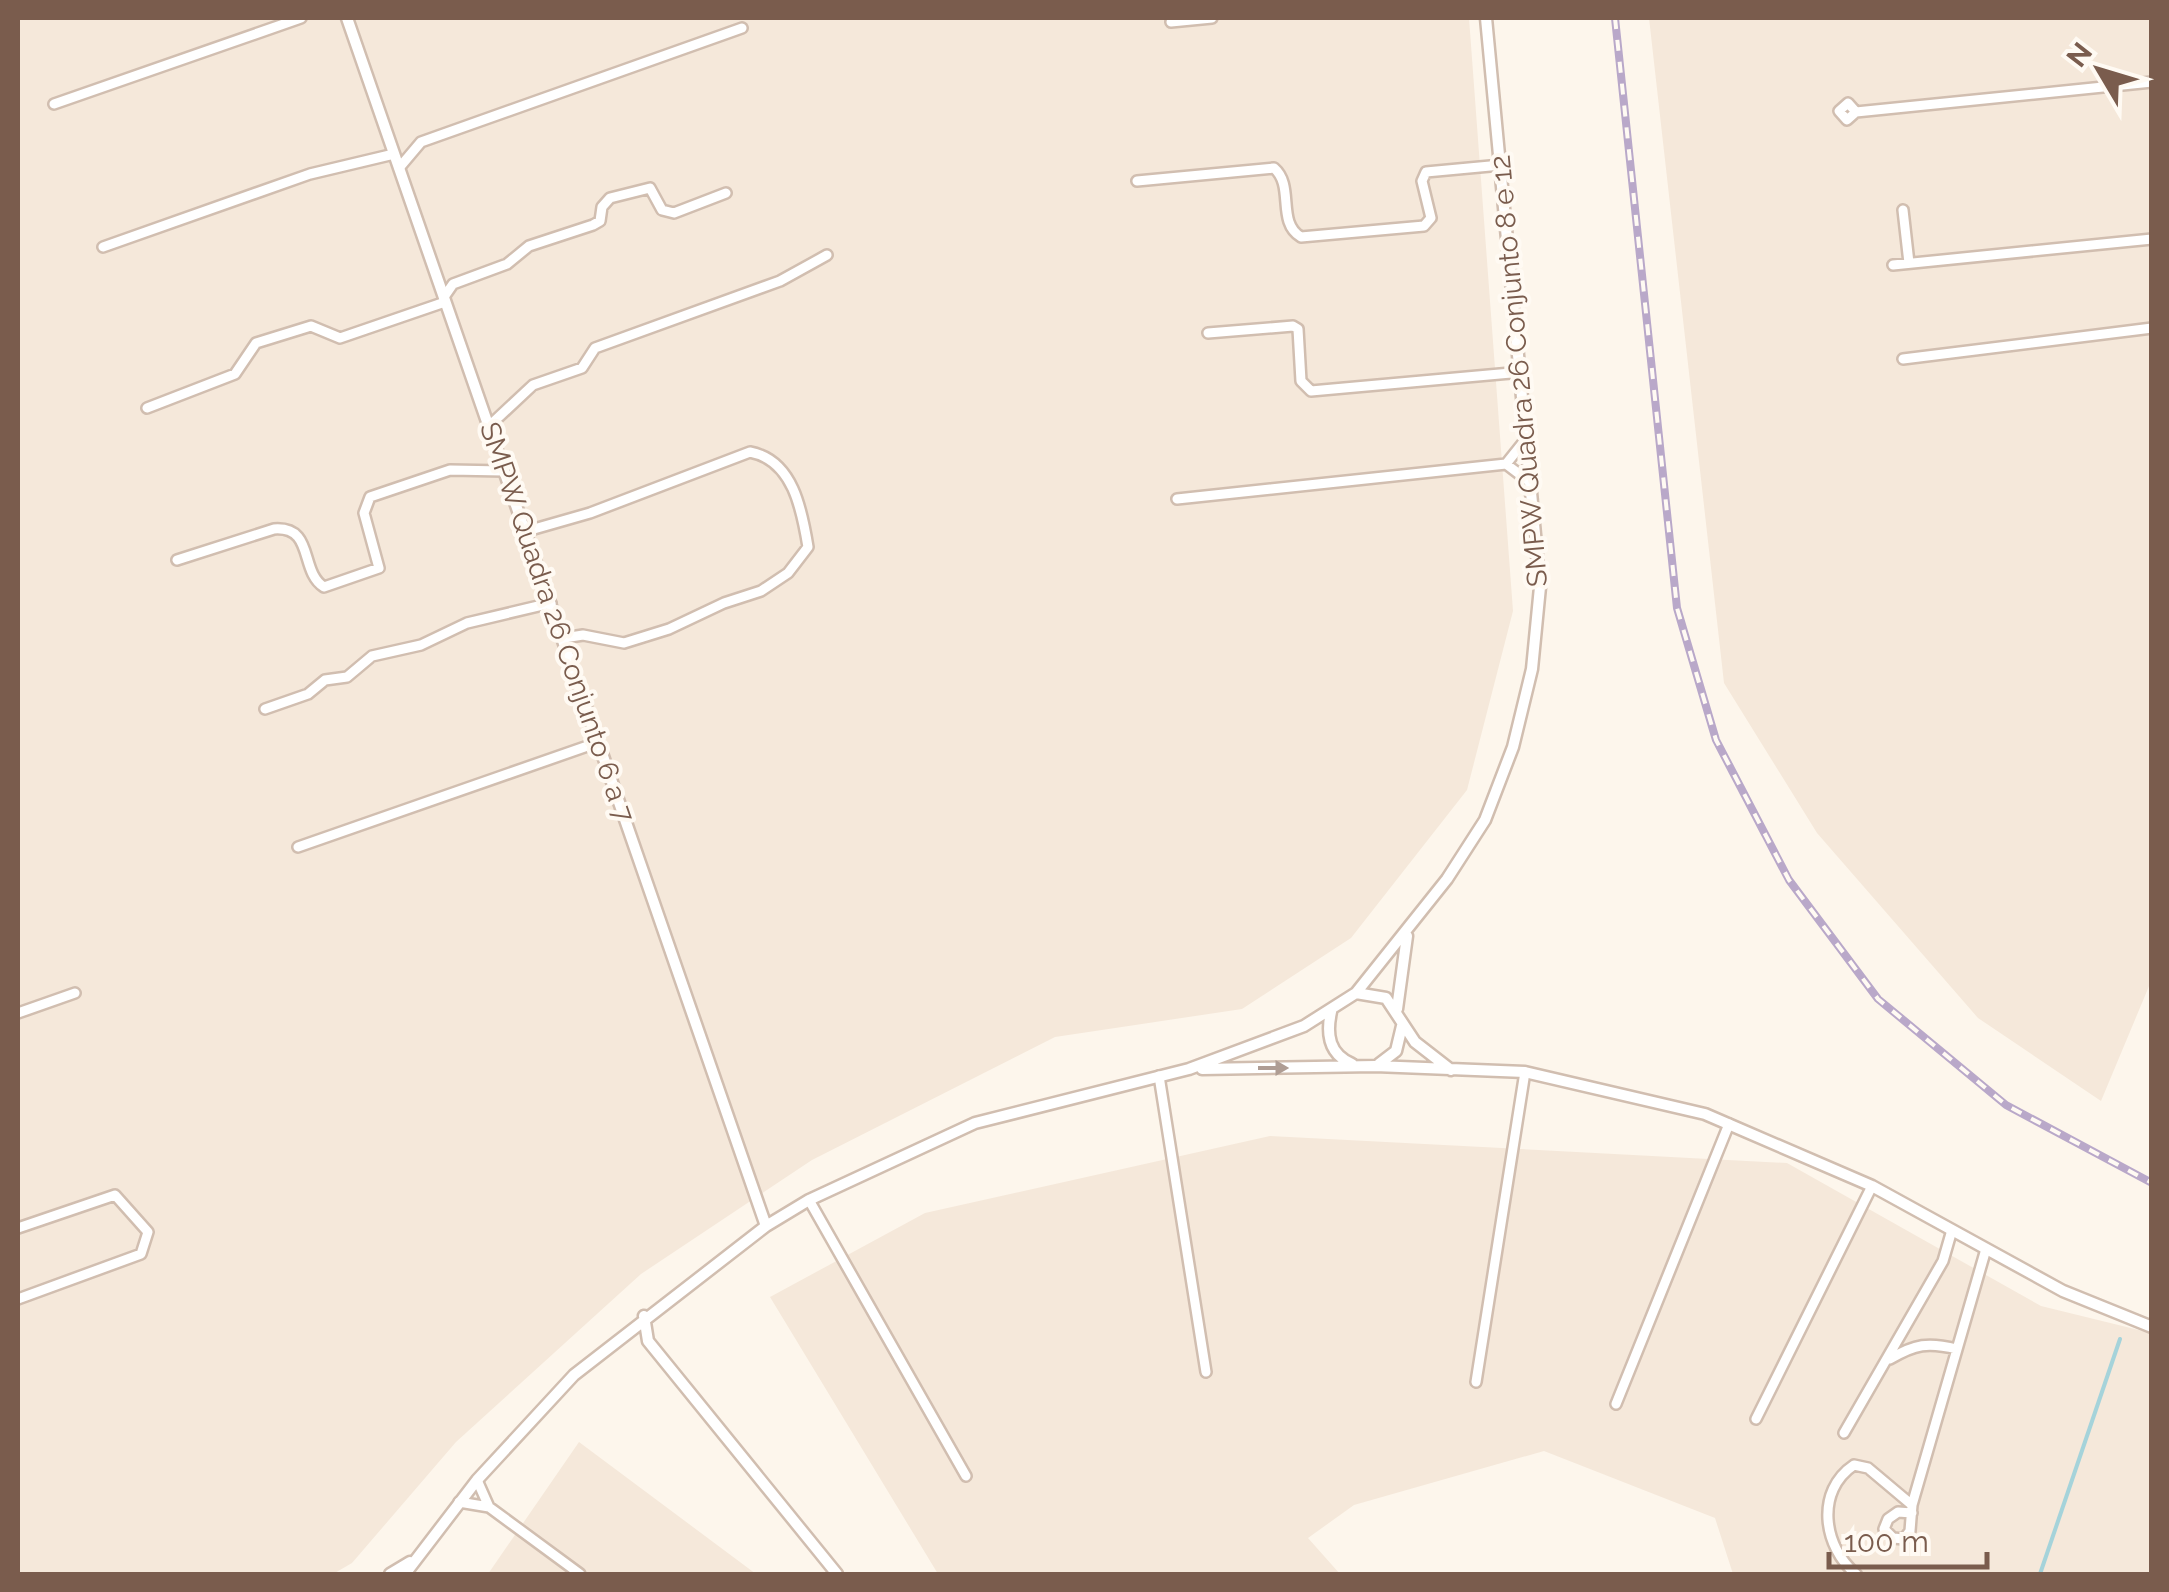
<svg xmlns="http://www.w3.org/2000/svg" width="2169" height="1592" font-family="Raleway,sans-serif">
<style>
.residential{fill:#f5e8da}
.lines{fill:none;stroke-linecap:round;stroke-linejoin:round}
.stream{stroke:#a5d3da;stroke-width:4}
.minor-casing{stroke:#d1beb0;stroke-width:14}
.tertiary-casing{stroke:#d1beb0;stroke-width:15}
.minor{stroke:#fff;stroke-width:9}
.tertiary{stroke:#fff;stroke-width:10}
.rail-casing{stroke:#b9a8c9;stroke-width:8}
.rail{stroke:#fffaf3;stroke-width:4;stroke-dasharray:11;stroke-linecap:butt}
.oneway{fill:#af9d94}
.labels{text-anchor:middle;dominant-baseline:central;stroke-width:8;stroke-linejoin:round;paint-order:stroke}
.street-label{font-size:28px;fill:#7a5c4d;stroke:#fffaf3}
</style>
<rect width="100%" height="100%" fill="#fdf6ec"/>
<path class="residential" d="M18,18h1451l44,593 -46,179 -116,148 -109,71 -187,28 -243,123 -171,114 -185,168 -104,121 -19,11h-315z
M1649,18h502l1,961 -51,122 -123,-83 -161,-185 -93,-150z
M1270,1136l517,27 254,143 110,27v241h-418l-18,-56 -171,-67 -190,54 -46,33 32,36h-402l-168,-277 155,-84z
M579,1442l177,132h-268z"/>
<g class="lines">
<path class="stream" d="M2040,1574l80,-235"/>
<defs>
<path id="minor" d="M1171,22l41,-4
M54,104l247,-86
M1856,112l-8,-9 -9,8 8,9 9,-8 296,-30
M399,168l22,-26 321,-114
M1137,181l137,-13c21,18 2,54 27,69l123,-11 7,-8 -9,-37 4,-9 75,-7
M1903,210l6,53
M103,247l207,-73 84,-20
M1893,265l259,-26
M444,297l9,-13 54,-20 22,-18 64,-21 7,-4 2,-14 8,-9 40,-10 12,22 12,3 52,-20
M1208,333l85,-7 5,3 3,52 10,10 211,-19
M1903,359l249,-31
M147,408l88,-34 21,-31 55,-17 29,12 105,-36
M488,427l45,-42 49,-17 13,-20 185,-67 47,-26
M1506,464l20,-25
M1177,499l329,-35 25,19
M527,531l63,-18 160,-61c43,8 52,58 58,95l-20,26 -27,18 -37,12 -55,26 -45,14 -41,-8 -19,3
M177,560l97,-31c41,-3 25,42 50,58l55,-19 -15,-55 6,-16 80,-27 54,1
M265,709l43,-15 17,-14 22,-3 25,-21 49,-11 46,-22 84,-20
M298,847l301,-105
M18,1013l57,-20
M1159,1076l47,296
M809,1200l157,276
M18,1228l97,-33 33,37 -7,22 -123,45
M1890,1359c25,-15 38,-17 67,-10
M1476,1382l49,-310
M1616,1404l113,-280
M1756,1419l116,-233
M1844,1433l99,-172 9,-31
M477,1480l12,27 91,67
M459,1502l30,5
M1912,1513l-14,-1 -10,7 -4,10 9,9 11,1 6,-8 2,-26 74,-256
M1856,1574c-33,-27 -41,-83 -2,-109l14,3 44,37"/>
<path id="tertiary" d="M347,18l419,1208
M1356,993l30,5 29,44 36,28
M1397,1009l10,-73
M1331,1012c-5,23 -2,42 21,52
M1379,1064l17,-13 6,-25
M1202,1069l173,-3 150,6 180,42 167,72 191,105 89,36
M644,1316l4,25 189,233
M390,1574l20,-12
M405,1574l72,-94 97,-105 192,-149 43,-26 166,-77 214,-54 115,-43 52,-33 91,-114 38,-59 28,-73 19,-78 8,-82 -54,-569"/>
</defs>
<use href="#minor" class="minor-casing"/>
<use href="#tertiary" class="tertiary-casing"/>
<use href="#minor" class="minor"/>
<use href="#tertiary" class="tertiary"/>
<defs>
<path id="rail" d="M1615,18l62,590 39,132 73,140 89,119 128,106 146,78"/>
</defs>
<use href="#rail" class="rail-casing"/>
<use href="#rail" class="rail"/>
</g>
<defs><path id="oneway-solid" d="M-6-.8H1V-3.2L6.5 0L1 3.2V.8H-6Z" transform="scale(2.5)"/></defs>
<use class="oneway" href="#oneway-solid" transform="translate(1273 1068)"/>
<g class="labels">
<g class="street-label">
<text transform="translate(1519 371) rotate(-95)">SMPW Quadra 26 Conjunto 8 e 12</text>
<text transform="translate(557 622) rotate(71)">SMPW Quadra 26 Conjunto 6 a 7</text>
</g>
</g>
<rect width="2169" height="1592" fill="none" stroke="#7a5c4d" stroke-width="40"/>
<g transform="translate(2099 70) rotate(308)" stroke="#fffaf3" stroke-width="8" paint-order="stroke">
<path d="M0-8L18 38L0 25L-18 38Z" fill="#7a5c4d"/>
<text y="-15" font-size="28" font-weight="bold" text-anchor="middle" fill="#7a5c4d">N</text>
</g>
<path d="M1829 1552v15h158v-15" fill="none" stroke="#7a5c4d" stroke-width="5"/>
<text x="1844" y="1552" font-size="30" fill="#7a5c4d" stroke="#fffaf3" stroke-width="8" paint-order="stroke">100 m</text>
</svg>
